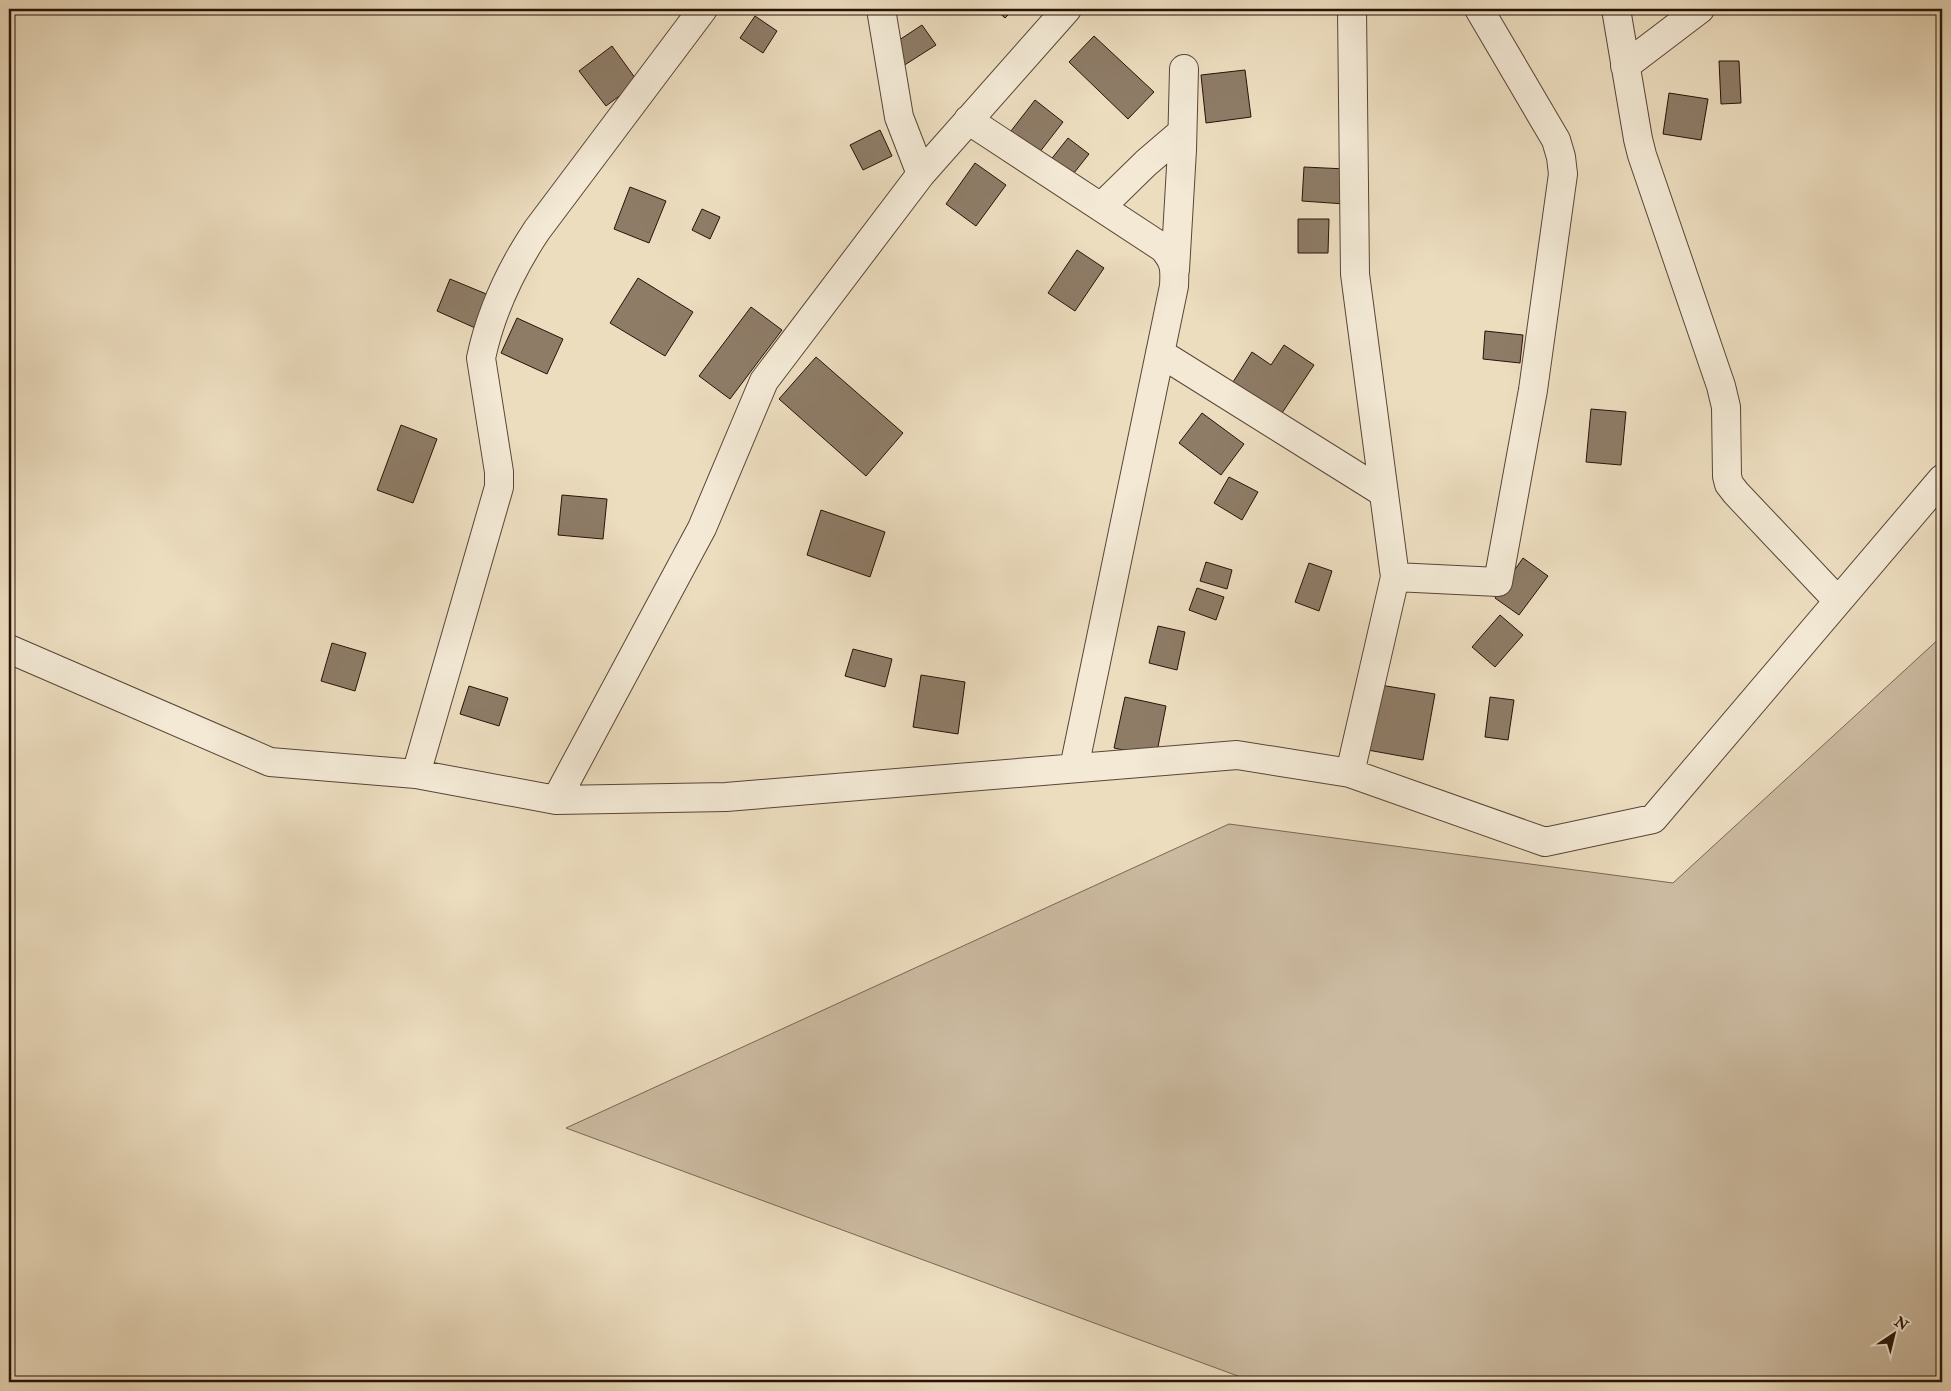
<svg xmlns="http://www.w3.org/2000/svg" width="1951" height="1391" font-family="'IM FELL Double Pica',serif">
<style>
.green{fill:#cbbaa0;stroke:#7a6654}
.building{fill:#8e7c67;stroke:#281208}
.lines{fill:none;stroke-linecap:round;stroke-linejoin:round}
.street-casing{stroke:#594536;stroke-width:30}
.street{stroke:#f3e9d5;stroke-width:28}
</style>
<rect width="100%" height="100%" fill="#ecddbf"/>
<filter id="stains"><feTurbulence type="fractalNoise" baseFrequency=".004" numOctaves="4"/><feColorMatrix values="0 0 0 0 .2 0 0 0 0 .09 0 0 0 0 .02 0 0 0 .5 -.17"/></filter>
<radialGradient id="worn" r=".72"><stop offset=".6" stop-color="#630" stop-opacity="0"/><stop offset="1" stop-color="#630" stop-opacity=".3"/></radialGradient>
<path class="green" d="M1942,636v746h-688l-688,-254 663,-304 444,59z"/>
<path class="building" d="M995,9h19l-9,9z
M755,16l22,15 -14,22 -23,-15z
M922,25l14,20 -33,21 -13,-20z
M1094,36l60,56 -26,27 -59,-57z
M612,46l26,36 -32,24 -27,-35z
M1719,61h20l2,42 -20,1z
M1245,70l6,47 -45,6 -5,-48z
M1669,93l39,6 -7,41 -38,-6z
M1035,100l28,22 -24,31 -28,-22z
M880,130l12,26 -29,14 -13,-25z
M1068,138l21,16 -19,24 -21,-16z
M975,163l31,22 -30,41 -30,-22z
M1304,167l42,2 -1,35 -43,-3z
M630,187l36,14 -17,42 -35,-14z
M702,209l18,8 -10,22 -18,-9z
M1298,219h31l-1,34h-30z
M1077,250l27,18 -29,43 -27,-18z
M638,278l55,34 -28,44 -55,-33z
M450,279l46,19 -14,33 -45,-20z
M751,307l31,23 -52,69 -31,-23z
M517,318l46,21 -16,35 -46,-21z
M1485,331l38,4 -3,28 -37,-4z
M1284,345l30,20 -38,57 -48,-32 24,-38 19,13z
M816,357l87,76 -37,43 -87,-77z
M1591,409l35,3 -5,53 -35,-3z
M1202,413l42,31 -23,31 -42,-32z
M401,425l36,14 -24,64 -36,-13z
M1229,477l29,15 -16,28 -28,-17z
M562,495l45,4 -4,40 -45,-4z
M821,510l64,22 -15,45 -63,-22z
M1523,558l25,18 -29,39 -24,-17z
M1206,562l26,8 -5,19 -27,-8z
M1309,563l23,8 -13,40 -24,-9z
M1197,588l27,9 -8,23 -27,-10z
M1500,615l23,20 -28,32 -23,-20z
M1158,626l27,6 -8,38 -28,-7z
M332,643l34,10 -11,38 -34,-10z
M853,649l39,10 -7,28 -40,-11z
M921,675l44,7 -7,52 -45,-7z
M1374,684l61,10 -12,66 -61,-11z
M469,686l39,12 -9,28 -39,-12z
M1125,697l41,9 -10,51 -42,-9z
M1490,697l24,3 -6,40 -23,-3z"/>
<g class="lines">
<defs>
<path id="street" d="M1352,9l3,265 40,303
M1616,9l22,130 4,16 79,231 5,21 1,69 2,8 7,9 102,108
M1625,66l75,-57
M968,120l195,128c12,14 12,20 11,38l-100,482
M921,174l146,-165
M1101,207l45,-44 35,-30
M1175,270l7,-120 2,-81
M1160,353l224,140
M9,649l261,113 146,12 140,26 170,-3 511,-42 113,18 45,-196 103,5 35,-192 30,-216 -2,-17 -5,-17 -77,-131
M1350,773l195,69 108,-23 289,-340
M416,774l83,-287v-15l-18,-114c10,-47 30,-89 56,-128l166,-221
M556,800l146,-272 62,-147 157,-207 -22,-57 -18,-108"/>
</defs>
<use href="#street" class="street-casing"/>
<use href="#street" class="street"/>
</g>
<rect width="1951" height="1391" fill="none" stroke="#ecddbf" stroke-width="30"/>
<rect x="10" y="10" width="1931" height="1371" fill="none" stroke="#281208" stroke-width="2.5"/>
<rect x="15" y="15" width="1921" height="1361" fill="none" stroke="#281208"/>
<g transform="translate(1894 1334) rotate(35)" stroke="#f3e9d5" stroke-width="4" paint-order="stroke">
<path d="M0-4L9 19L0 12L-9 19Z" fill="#281208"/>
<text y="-8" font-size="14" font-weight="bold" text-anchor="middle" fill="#281208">N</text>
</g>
<rect width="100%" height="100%" filter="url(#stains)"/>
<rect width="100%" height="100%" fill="url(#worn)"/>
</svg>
